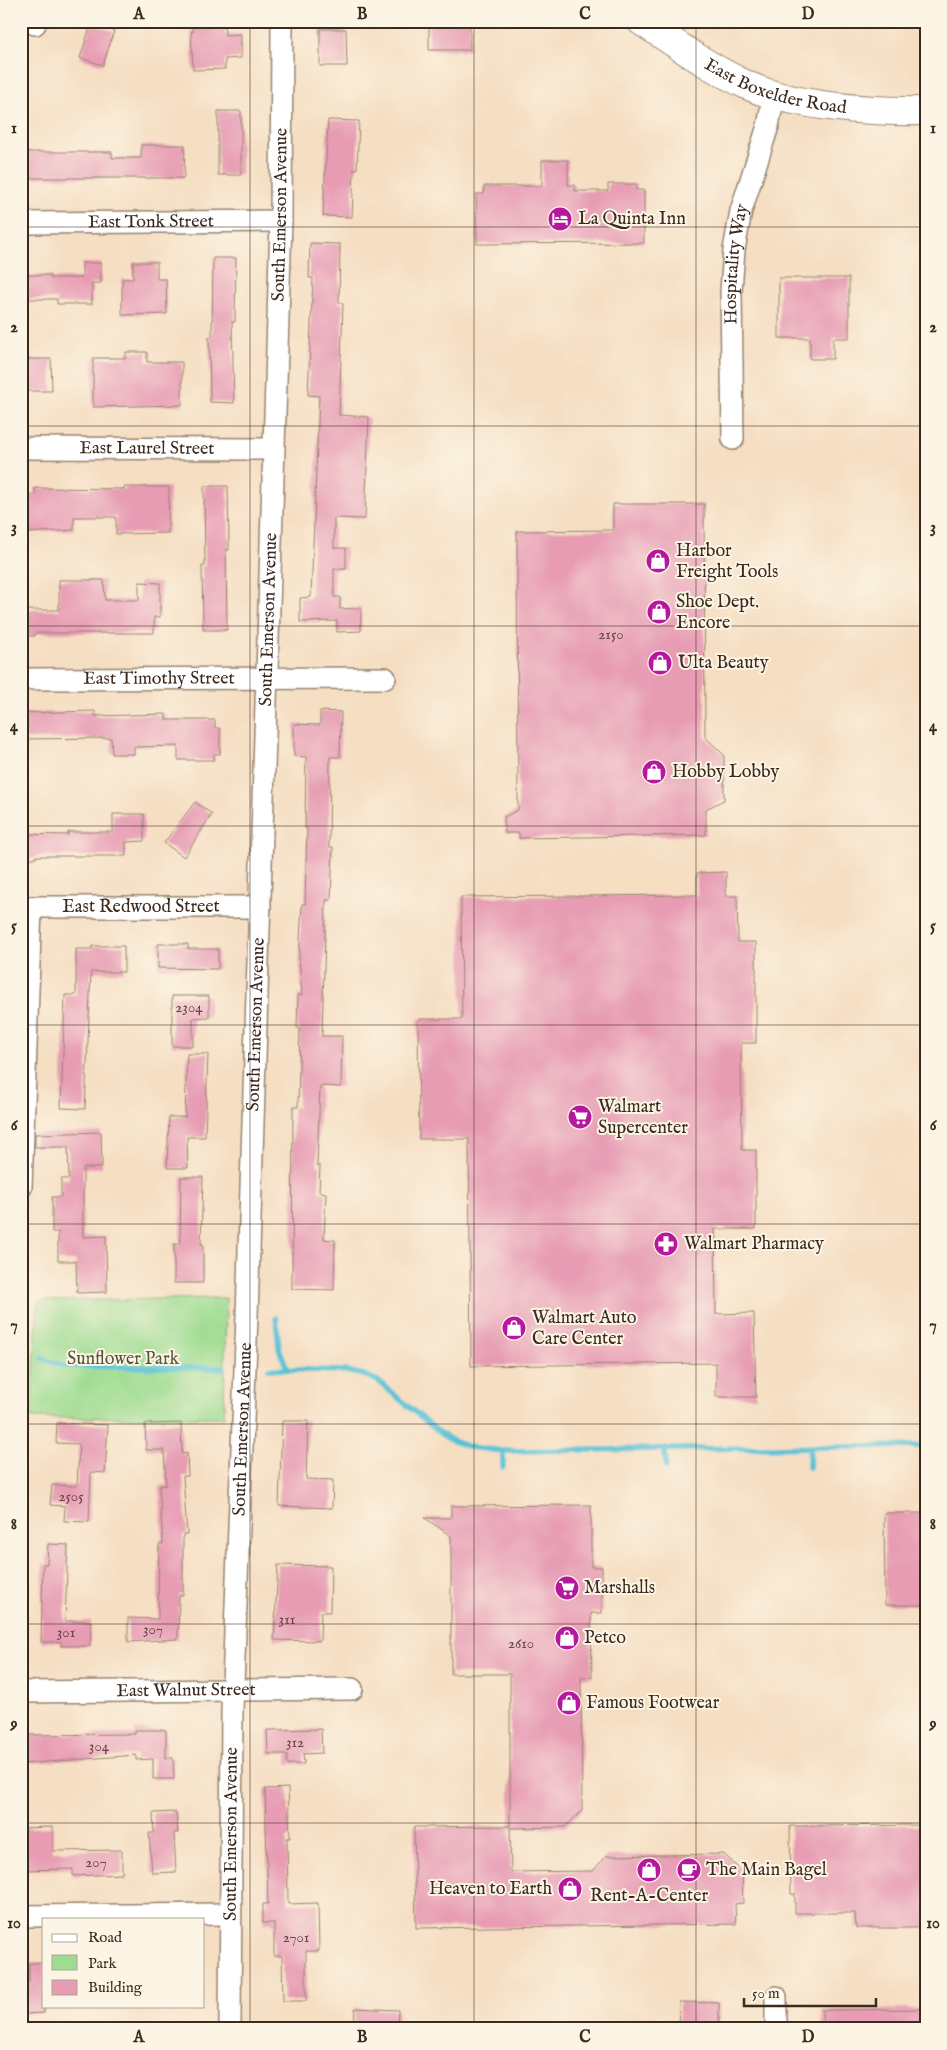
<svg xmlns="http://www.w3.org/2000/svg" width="947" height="2050" font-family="'IM FELL English',serif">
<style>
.green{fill:#9fdc91;stroke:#6d8358}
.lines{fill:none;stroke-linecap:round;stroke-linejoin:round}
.stream{stroke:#59c2d6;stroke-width:5.5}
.building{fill:#e79cb4}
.minor-casing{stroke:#988470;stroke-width:24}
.secondary-casing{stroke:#988470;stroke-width:30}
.minor{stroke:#fff;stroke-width:21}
.secondary{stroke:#fff;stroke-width:28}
.grid{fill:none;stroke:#3b2a1e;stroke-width:1;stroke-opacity:0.55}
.labels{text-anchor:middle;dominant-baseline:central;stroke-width:4;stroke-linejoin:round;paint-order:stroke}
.number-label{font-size:15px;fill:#664644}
.street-label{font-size:18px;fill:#3b2a1e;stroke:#fcf5e5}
.poi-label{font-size:18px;fill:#3b2a1e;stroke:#fcf5e5;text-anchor:start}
.park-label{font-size:18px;fill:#54563b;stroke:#fcf5e5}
.neatline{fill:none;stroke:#3b2a1e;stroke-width:2}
.grid-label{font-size:16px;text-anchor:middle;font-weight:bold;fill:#3b2a1e}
</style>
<rect width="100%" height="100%" fill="#fcf5e5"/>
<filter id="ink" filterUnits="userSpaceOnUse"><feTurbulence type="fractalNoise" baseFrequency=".02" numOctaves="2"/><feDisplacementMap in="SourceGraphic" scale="10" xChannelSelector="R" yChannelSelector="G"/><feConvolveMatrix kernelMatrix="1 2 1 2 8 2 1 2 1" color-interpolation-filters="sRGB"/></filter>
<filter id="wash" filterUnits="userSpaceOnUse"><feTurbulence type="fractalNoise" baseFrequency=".0096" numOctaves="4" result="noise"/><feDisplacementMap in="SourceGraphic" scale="20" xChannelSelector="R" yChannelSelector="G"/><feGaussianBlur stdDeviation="1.12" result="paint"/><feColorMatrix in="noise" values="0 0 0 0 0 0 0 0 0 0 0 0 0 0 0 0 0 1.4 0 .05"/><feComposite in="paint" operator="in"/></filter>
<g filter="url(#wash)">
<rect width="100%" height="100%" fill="#f5dec2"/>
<path class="green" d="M226,1298l-2,119 -193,1 7,-117z"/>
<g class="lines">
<path class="stream" d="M276,1318l3,30 8,21
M42,1358l22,8 159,2
M269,1369l77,2 18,4 14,6 63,53 12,7 16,6 34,4 423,-5
M665,1448l1,19
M503,1451v16
M809,1467l1,-20"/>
</g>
<g id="blocks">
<path class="building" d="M429,21h41v29h-41z
M91,24l23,7 -11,34 -23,-7z
M193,24h31l1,11 16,-1v24l-16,1v10l-32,1 -2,-38h2z
M320,29h26l1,37h-27z
M218,111h23v64h-23z
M328,120l31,1 -2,48h-3l-2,48 -29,-1z
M141,145h44l-1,33h-163v-26h91v6h29z
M542,160h26v25h7v6h33v-7h28v6h8v53l-167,1 -1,-50h8v-8h58z
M310,243l30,1 -1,59 4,1 -4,111 30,2 -4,102 -31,-1v30h12v21h-12v28h6v12l21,-1v23l-24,1v-11l-37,1v-24l11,-1 8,-201 -11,-1 5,-117h-4z
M213,258h23l-1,64h-3l2,81 -24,-1 -1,-65h3z
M133,262h24v17h9l1,35 -45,1v-36h11z
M82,263h19v20h-9v21h-35v-5h-36v-24h29v3h32z
M779,278h70v60h-16v21h-23v-21h-31z
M126,352h21v10h35v43l-89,2v-49h33z
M21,359h30l1,32h-31z
M204,486h24l1,64h-3l1,80h-24l-1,-64h3z
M124,487h45l-1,46 -52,1v-17h-42v13l-48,3v-38h9v-7l89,1z
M613,504h91l1,233 19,18v45l-18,9v26l-187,3v-5h-14l-1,-16 14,-7 -1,-279 96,-1z
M59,580h45l1,20h34v-18l21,1v34h-6v16h-119v3h-14v-26h38z
M95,711v5l71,-2v6h49v8h5v26h-6v6h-36v-14l-44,1v7h-22l-1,-16 -90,1v-26z
M320,711l21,1 -1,45h-10l-1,90h4l-2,53h-5l-4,136h20l-1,51 -21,-1 -3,80h3l-1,26 7,1 -2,46 11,1 -1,50 -42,-1 1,-182h5l2,-79h-3l1,-33h4l-3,-38 3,-53h3l2,-76h-2l1,-71 -12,-1v-32l26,1z
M195,802l17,12 -28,43 -20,-14z
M113,814h31v27l-18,1v14h-90v2h-15v-24l47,1v-3h45z
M726,872v24h11l1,46h18v101h-15l1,107h14v79h-41l1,85 38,-1 2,84h-40v-34l-245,3 -2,-227h-50l-1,-120h44l-1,-122 236,-2v-22z
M158,944h30v5h30v20l-60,-1z
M92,946h32v26h-33l-6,137 -24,-1 4,-113h11v-46h16z
M172,996h37v21l-16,1v28h-21z
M187,1054h21l-3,83h-18l1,31h-21l2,-51h16z
M101,1132l1,36h-19v69l23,-1 1,56 -30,1 -1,-32h-18v-29h-6v-35h9v-18h8l-1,-32h-33v-13z
M181,1177h22l-2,67h2v39h-29v-39h6z
M282,1421h26l-2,58 27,1 -1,28 -53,-2z
M57,1423l51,2 -3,48 -14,-1 -2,50 -25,-1 1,-15 -15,-1 2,-20 25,1 2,-42 -23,-1z
M181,1423l1,31 5,-1 1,23h-5l4,58h-4v61h-4l-1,44 -50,3v-24l30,1 1,-75h4l-4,-58 7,-1 -2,-35h-18l-1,-26z
M591,1505v62h11v46h-11l1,64 -11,1 1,133 -17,16 -55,1 1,44 82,-1 13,-15 118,-2 18,18 1,31 -8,1 1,20 -320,4 -2,-101 96,-1v-152h-59v-138l-26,-18h26v-12z
M884,1513h42v92h-41z
M48,1544l20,1 -3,76h26l-1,25h-29v-4h-20l2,-78h4z
M278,1565l53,1 -1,46h-9l-1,29 -46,-1z
M321,1729l1,24 -19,1 1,10h-17v-10h-19l-1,-24z
M135,1730h31v28h7l1,21h-21v-20l-17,1v-5l-115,9v-29l114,-1z
M288,1788l2,50h-3l1,66 30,-1 1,48h-13v50h-23l-1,-45h-8v-33h-11v-19h5l-3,-115z
M176,1812l2,21h-4l2,39 -24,1 -3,-40h5l-1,-20z
M926,1825v103h-70l-1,-15h-60v-19h-4l-1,-68z
M53,1827v24l69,-1v24l-49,2v-7l-52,1v-42z
M29,1963h15v50l-19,1 -1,-32h5z
M679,2002l40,1v26h-41z
M355,2008l43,2 -1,19h-43z
M926,2009v20h-103l-1,-19z"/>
</g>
</g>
<g filter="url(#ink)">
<use href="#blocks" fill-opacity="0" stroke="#988470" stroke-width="1"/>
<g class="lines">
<defs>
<g id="minor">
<path d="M35,21v3"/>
<path id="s1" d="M21,223l260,-2"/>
<path id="s2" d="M733,439l-2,-148 3,-41 7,-39 27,-85 6,-31"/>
<path id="s3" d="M21,448l252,1"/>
<path id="s4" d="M21,679l364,-1"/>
<path id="s5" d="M21,907h239"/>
<path d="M21,1187l10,-280"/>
<path id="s6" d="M21,1692l331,-3"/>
<path d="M21,1916l209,-2"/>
<path id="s7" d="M230,2029l2,-318 15,-395 34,-1095 1,-200"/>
<path d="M776,2029v-32"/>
</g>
<g id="secondary">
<path id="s8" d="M641,21c35,23 70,48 108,65 47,21 125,26 177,25"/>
</g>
</defs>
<use href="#minor" class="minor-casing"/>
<use href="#secondary" class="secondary-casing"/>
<use href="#minor" class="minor"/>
<use href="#secondary" class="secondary"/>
</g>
</g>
<path class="grid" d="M250,21v2008M474,21v2008M696,21v2008M21,227h905M21,426h905M21,626h905M21,826h905M21,1025h905M21,1224h905M21,1424h905M21,1624h905M21,1823h905"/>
<defs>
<symbol id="hotel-disc" viewBox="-11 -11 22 22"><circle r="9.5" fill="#b5179e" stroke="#fcf5e5"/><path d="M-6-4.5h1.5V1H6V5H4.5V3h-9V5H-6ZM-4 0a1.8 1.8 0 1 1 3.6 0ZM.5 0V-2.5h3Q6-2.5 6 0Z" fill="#fff"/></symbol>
<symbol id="shop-disc" viewBox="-11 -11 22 22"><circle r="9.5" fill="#b5179e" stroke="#fcf5e5"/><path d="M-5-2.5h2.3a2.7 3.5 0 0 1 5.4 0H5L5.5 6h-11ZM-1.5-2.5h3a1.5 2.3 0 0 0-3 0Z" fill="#fff"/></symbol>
<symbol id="supermarket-disc" viewBox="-11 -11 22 22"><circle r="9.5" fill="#b5179e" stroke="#fcf5e5"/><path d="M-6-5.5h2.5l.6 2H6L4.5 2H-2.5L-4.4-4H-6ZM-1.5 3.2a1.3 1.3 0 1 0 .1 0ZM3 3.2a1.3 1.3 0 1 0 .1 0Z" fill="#fff"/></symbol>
<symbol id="pharmacy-disc" viewBox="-11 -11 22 22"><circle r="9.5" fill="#b5179e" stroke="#fcf5e5"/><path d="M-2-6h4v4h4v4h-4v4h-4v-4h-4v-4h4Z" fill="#fff"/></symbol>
<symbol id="cafe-disc" viewBox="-11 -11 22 22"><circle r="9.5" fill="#b5179e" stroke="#fcf5e5"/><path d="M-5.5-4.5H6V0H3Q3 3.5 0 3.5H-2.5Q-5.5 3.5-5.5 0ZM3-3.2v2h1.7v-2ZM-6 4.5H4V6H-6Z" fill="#fff"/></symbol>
</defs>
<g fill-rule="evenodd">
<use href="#hotel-disc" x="546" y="205" width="28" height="28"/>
<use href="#shop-disc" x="644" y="547" width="28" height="28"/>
<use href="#shop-disc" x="645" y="598" width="28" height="28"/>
<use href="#shop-disc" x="646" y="649" width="28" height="28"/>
<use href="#shop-disc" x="640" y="758" width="28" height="28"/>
<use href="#supermarket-disc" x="566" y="1103" width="28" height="28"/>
<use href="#pharmacy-disc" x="652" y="1230" width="28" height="28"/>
<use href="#shop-disc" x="500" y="1314" width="28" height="28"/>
<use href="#supermarket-disc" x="553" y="1574" width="28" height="28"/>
<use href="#shop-disc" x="553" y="1624" width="28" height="28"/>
<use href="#shop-disc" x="555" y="1689" width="28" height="28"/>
<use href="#shop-disc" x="635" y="1856" width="28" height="28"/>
<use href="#cafe-disc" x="675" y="1856" width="28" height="28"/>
<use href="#shop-disc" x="556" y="1875" width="28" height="28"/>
</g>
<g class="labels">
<g class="number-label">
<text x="611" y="634">2150</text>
<text x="189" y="1007">2304</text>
<text x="71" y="1496">2505</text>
<text x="287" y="1619">311</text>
<text x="153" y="1629">307</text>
<text x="66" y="1632">301</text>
<text x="521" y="1643">2610</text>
<text x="295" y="1742">312</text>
<text x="99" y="1746">304</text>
<text x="96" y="1862">207</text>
<text x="296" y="1937">2701</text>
</g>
<g class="street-label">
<text stroke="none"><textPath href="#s8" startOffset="152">East Boxelder Road</textPath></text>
<text stroke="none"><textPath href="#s7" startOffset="1815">South Emerson Avenue</textPath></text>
<text stroke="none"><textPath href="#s1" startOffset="130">East Tonk Street</textPath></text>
<text stroke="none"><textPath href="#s2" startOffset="175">Hospitality Way</textPath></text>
<text stroke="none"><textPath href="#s3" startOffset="126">East Laurel Street</textPath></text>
<text stroke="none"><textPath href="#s7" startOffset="1410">South Emerson Avenue</textPath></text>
<text stroke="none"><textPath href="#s4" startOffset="138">East Timothy Street</textPath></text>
<text stroke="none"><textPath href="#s5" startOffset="120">East Redwood Street</textPath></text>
<text stroke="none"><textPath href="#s7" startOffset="1005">South Emerson Avenue</textPath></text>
<text stroke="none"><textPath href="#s7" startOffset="600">South Emerson Avenue</textPath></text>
<text stroke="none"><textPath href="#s6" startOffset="165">East Walnut Street</textPath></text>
<text stroke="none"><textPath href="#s7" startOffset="195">South Emerson Avenue</textPath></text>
</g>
<g class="poi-label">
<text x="578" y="219">La Quinta Inn</text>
<text x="676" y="551">Harbor<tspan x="676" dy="21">Freight Tools</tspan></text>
<text x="676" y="602">Shoe Dept.<tspan x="676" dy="21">Encore</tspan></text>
<text x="678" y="663">Ulta Beauty</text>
<text x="672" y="772">Hobby Lobby</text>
<text x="598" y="1107">Walmart<tspan x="598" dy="21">Supercenter</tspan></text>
<text x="684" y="1244">Walmart Pharmacy</text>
<text x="532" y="1318">Walmart Auto<tspan x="532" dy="21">Care Center</tspan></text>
<text x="584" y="1588">Marshalls</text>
<text x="584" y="1638">Petco</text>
<text x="586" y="1703">Famous Footwear</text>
<text x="706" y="1870">The Main Bagel</text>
<text x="552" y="1889" text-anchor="end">Heaven to Earth</text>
<text x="649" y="1896" text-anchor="middle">Rent-A-Center</text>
</g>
<g class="park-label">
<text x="123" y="1359">Sunflower Park</text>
</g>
</g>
<rect width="947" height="2050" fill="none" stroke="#fcf5e5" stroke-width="55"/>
<rect x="42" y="1918" width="162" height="90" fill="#fcf5e5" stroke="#afa495"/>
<rect x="52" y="1934" width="25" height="8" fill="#ffffff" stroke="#afa495"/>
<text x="88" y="1942" font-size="15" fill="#3b2a1e">Road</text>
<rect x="52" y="1955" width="25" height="15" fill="#9fdc91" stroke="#afa495"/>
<text x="88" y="1968" font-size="15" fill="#3b2a1e">Park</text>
<rect x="52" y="1980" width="25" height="15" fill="#e79cb4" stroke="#afa495"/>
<text x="88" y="1992" font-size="15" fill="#3b2a1e">Building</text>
<path d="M744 1998v8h132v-8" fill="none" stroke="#3b2a1e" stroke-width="2.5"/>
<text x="752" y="1998" font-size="15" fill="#3b2a1e" stroke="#fcf5e5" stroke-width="4" paint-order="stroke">50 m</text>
<rect x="28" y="28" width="892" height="1994" class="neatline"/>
<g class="grid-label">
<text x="139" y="19">A</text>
<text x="362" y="19">B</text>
<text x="585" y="19">C</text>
<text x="808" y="19">D</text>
<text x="14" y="133">1</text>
<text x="933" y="133">1</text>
<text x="14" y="332">2</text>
<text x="933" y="332">2</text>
<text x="14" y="532">3</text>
<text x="933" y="532">3</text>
<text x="14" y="731">4</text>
<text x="933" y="731">4</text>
<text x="14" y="931">5</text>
<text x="933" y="931">5</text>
<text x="14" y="1130">6</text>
<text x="933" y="1130">6</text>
<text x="14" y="1330">7</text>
<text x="933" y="1330">7</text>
<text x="14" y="1529">8</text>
<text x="933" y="1529">8</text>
<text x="14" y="1729">9</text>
<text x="933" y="1729">9</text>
<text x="14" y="1928">10</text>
<text x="933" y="1928">10</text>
<text x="139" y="2042">A</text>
<text x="362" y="2042">B</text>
<text x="585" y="2042">C</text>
<text x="808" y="2042">D</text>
</g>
</svg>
